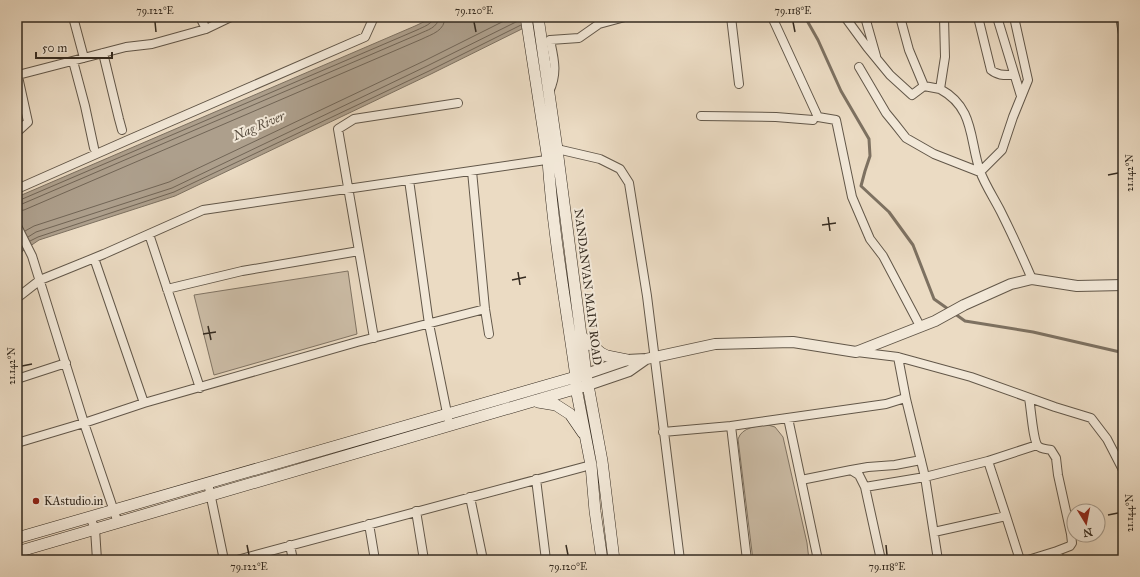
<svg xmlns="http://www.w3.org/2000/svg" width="1140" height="577" font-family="'IM FELL Great Primer',serif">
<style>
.green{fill:#ccbda7;stroke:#807464}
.water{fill:#ad9f8c;stroke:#7d7161}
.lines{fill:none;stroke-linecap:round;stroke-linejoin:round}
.shore{stroke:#716556;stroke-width:1}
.stream{stroke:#7d7161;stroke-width:3}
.minor-casing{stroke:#625749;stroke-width:10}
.tertiary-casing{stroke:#625749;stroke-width:12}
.secondary-casing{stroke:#352b20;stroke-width:12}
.minor{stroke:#f2e8d8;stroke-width:8}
.tertiary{stroke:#f2e8d8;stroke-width:10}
.secondary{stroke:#f2e8d8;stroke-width:11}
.ticks{fill:none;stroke:#352b20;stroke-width:1.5}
.poi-dot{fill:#8f2418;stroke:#f2e8d8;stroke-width:1.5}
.labels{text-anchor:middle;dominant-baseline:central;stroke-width:4;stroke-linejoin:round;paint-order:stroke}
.street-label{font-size:12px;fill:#352b20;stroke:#f2e8d8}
.poi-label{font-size:12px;fill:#352b20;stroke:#f2e8d8;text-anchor:start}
.water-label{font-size:13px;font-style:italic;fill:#594e40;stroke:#f2e8d8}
.neatline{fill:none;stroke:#352b20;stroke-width:1.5}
.ticks-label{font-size:10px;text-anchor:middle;fill:#352b20}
</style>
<rect width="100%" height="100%" fill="#ebdbc3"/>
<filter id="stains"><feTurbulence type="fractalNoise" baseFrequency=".005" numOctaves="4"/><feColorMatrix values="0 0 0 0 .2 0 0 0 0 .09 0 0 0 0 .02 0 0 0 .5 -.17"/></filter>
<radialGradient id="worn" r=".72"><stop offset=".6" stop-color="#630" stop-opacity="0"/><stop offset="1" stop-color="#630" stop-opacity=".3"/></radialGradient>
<path class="green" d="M348,271l9,63 -143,41 -20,-80z
M768,425l7,2 8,10 24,106 2,17h-56l-15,-121c4,-12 19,-13 30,-14z"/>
<path class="water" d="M434,17h112l-115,57 -256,122 -136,44 -22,15v-58l398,-171z"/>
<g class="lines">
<path class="shore" d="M17,200h3l397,-170c6,-3 16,-6 17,-13
M17,205l5,-1 397,-170c8,-4 19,-6 20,-17
M17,211l7,-1 398,-171c10,-5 23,-8 23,-22
M25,231l9,-5 135,-44 255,-121 88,-44
M28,237l8,-5 136,-44 255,-122 93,-46
M30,241l8,-4 136,-45 255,-121 92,-46"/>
<path class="stream" d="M805,17l13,23 23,51 28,48 1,17 -5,15 -4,15 28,26 24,33 21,54 31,22 68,11 87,20 3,4"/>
<defs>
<path id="minor" d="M73,17l11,41
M731,17l8,67
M772,17l46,100 18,3 16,77 18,42 13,17 37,70
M845,17l22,30 23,28 22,20 12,-9
M865,17l11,39
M900,17l9,33 15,36 16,3
M944,17l1,40 -5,32c35,19 29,50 40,82 4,12 15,29 21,41 11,22 21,44 31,67
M978,17l13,53c7,6 14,5 23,5
M997,17l24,79
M1120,17l3,17
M206,29l25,-12
M103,53l16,66 3,11
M73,61l12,45 9,42
M859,67l27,46 9,11 11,14 28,16 46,18 22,-22 11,-33 15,-37 -14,-63
M17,72l11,50 -11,10
M18,75l108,-28 26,-3 54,-15 -6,-12
M549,92c9,-19 5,-33 1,-52l29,-2 20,-14 26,-7
M701,116l75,1 37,3
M557,149l43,10 20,10 9,14 18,113 33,264
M472,171l13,138 4,25
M409,180l20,144 19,94
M17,189l111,-49 237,-103 9,-20
M17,226l15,30 52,167 34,100
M149,234l51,154
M94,258l50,145
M167,289l75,-18 117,-20
M17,298l23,-18 5,-2 59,-24 99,-44 350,-51
M374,338l-36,-209 16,-10 104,-16
M857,352l41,5 73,20 84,30 36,11 16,21 16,31
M898,357l8,42
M17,379l49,-16
M1029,398c2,10 4,43 9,48 3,3 8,3 13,4l5,8 2,17 13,59 1,9 -2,3 -13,5 3,9
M788,418l30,142
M663,432l68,-6
M17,443l67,-20 60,-20 213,-61 128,-33
M851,470l17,-3 27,-2 26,-5
M536,479l10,81
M801,480l50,-10 8,5 6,12
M208,483l16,77
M470,497l13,63
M416,511l8,49
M90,517l5,12 2,31
M369,524l6,36
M934,532l72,-16
M290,545l3,15
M237,560l354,-95
M747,560l-16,-134 155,-22 16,-5h4l19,78 -60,10 16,73
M938,560l-13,-83 63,-16
M1020,560l-14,-44 -18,-55 49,-16
M1028,560l29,-9"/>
<path id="tertiary" d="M586,374l41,-14 19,-1 69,-15 78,-2 63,10 79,-31 29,-16 47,-21 21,-5 45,7 46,-1
M588,385l41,-14 17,-12"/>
<path id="secondary" d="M526,17l22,143c5,73 18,145 28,217v11l15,77 4,46 7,49
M538,17l19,132 29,225 16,87 12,99
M581,336l20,17 6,3 20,4
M538,402l18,3 14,9 13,19
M17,538l569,-164
M17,552l571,-167"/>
</defs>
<use href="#minor" class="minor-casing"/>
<use href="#tertiary" class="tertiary-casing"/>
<use href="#secondary" class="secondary-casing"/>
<use href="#minor" class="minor"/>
<use href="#tertiary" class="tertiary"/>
<use href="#secondary" class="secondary"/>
</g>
<path class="ticks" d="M155,22l1,10M474,22l2,10M793,22l2,10M1108,175l10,-2M828,217l2,14M822,225l14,-2M518,272l2,13M512,280l14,-3M208,326l3,14M203,334l13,-2M22,366l10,-2M1108,515l10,-2M247,545l2,10M566,545l2,10M886,545l1,10"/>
<circle class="poi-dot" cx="36" cy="501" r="4"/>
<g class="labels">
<g class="street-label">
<text transform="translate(588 287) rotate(83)">NANDANVAN MAIN ROAD</text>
</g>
<g class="poi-label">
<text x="44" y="501">KAstudio.in</text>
</g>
<g class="water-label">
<text transform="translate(259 126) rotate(-23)">Nag River</text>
</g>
</g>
<rect width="1140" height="577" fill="none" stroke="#ebdbc3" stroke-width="44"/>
<g transform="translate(1086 523) rotate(170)"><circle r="19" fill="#f2e8d8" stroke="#a69c8e"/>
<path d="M0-3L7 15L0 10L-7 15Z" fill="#8f2418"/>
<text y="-6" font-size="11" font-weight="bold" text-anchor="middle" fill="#352b20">N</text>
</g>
<path d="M36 52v6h76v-6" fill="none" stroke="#352b20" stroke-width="2"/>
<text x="42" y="52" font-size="12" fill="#352b20" stroke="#f2e8d8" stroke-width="3" paint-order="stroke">50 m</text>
<rect x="22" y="22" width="1096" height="533" class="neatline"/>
<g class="ticks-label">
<text x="155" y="14">79.122°E</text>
<text x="474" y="14">79.120°E</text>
<text x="793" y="14">79.118°E</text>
<text transform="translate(1129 173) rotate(-90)" y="4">21.142°N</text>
<text transform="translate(11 366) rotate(-90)" y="4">21.142°N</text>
<text transform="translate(1129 513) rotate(-90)" y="4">21.144°N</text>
<text x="249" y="570">79.122°E</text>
<text x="568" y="570">79.120°E</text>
<text x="887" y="570">79.118°E</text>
</g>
<rect width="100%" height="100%" filter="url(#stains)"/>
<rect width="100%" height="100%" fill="url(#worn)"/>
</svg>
